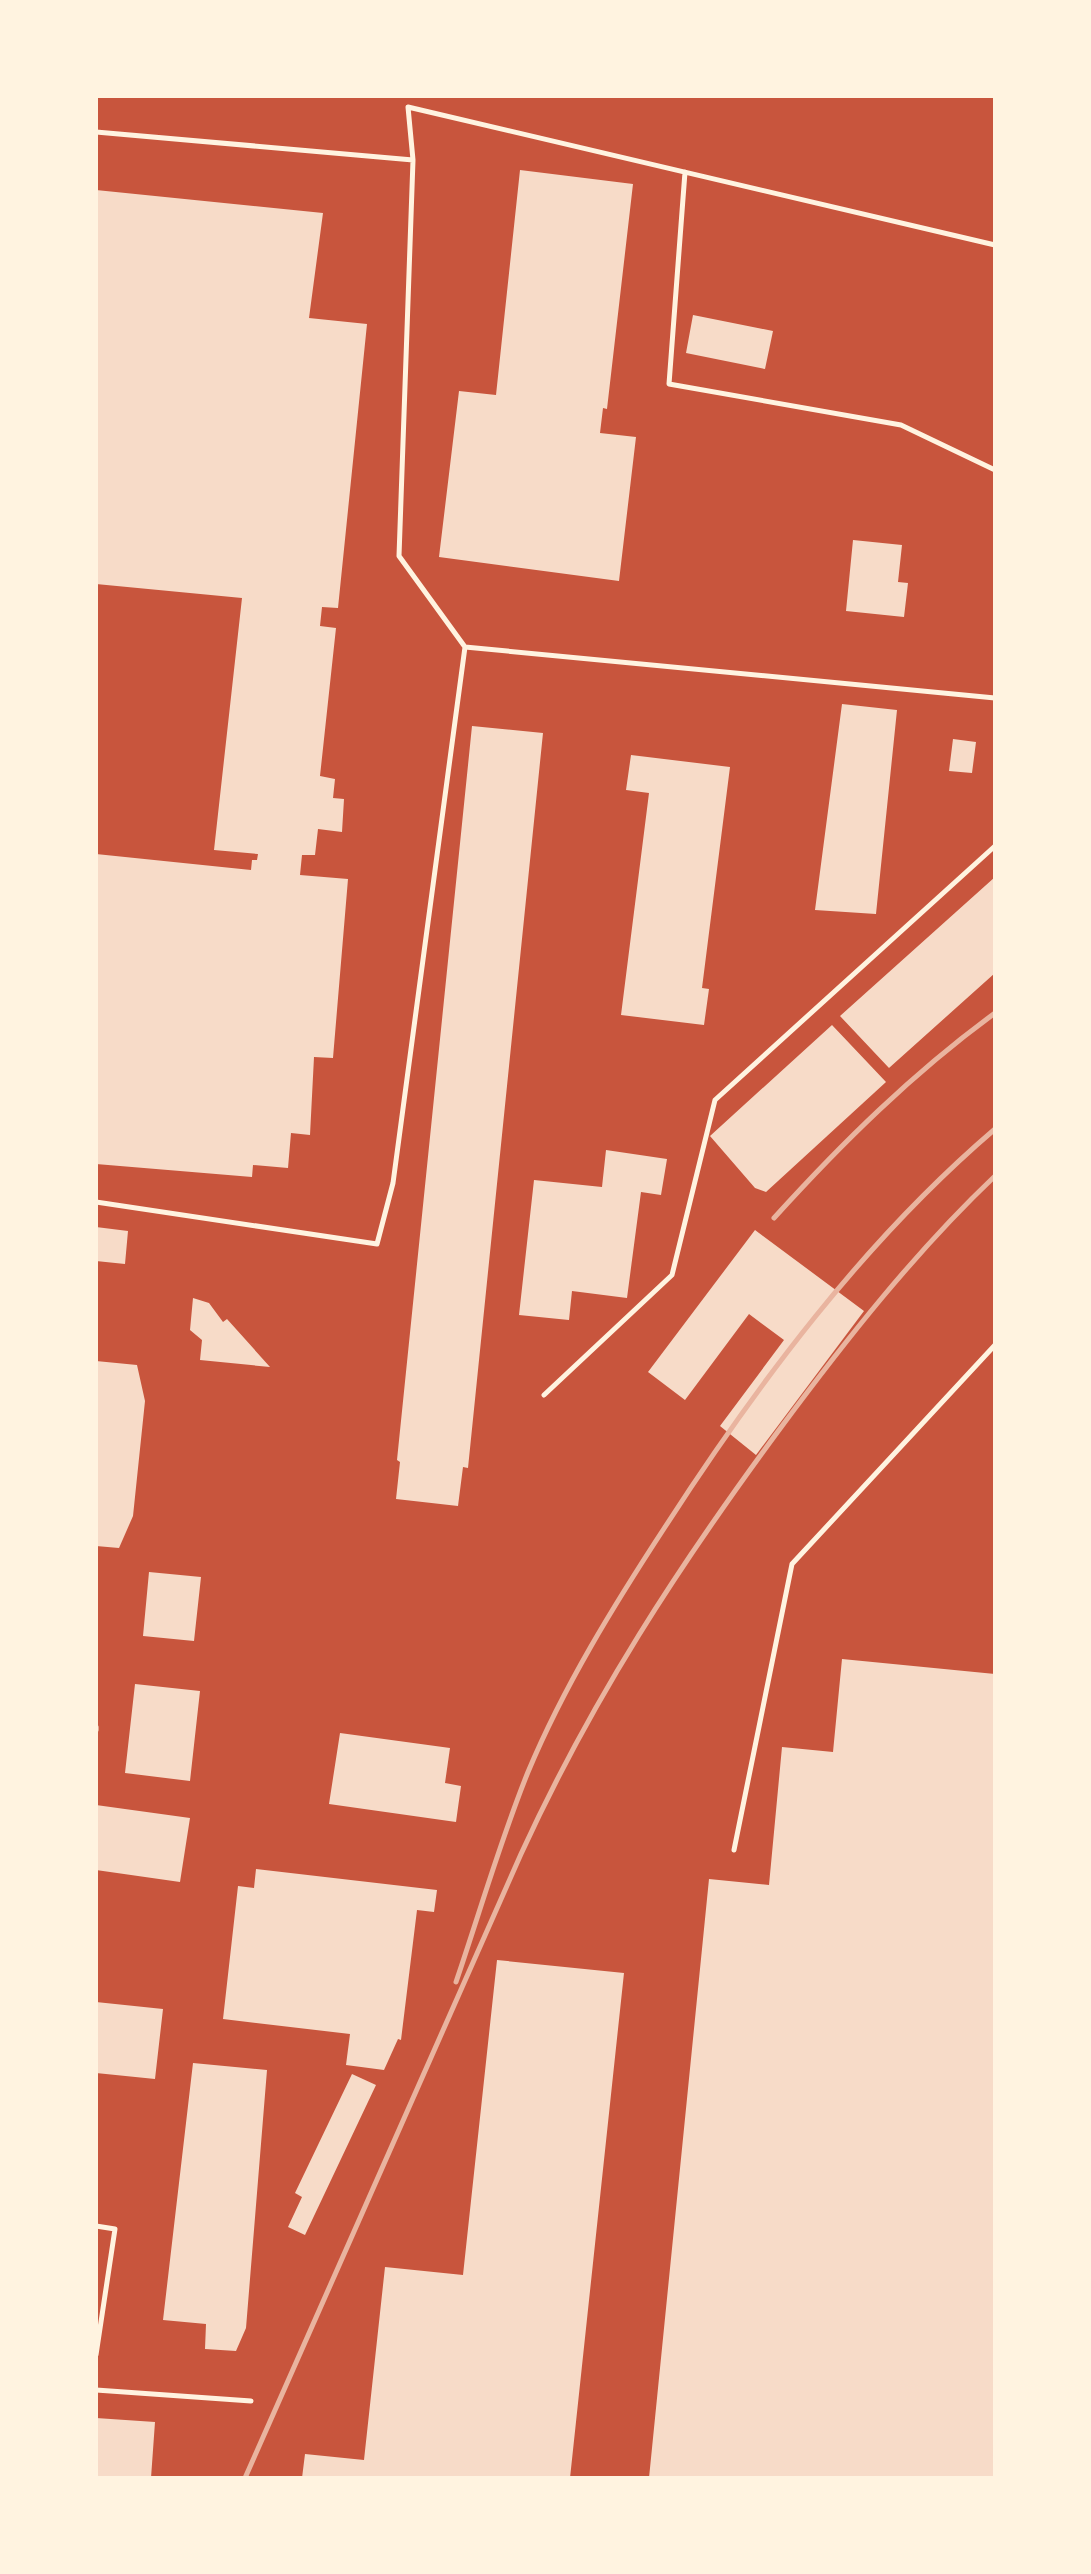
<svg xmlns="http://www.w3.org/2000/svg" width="1091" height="2574" font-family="'Golos Text',sans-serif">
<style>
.building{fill:#f7dbc8}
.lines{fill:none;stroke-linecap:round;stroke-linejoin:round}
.service{stroke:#fff3e0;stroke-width:5}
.rail{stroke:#e9b49f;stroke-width:5}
</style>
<rect width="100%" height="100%" fill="#c8553d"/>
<path class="building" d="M520,170l113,14 -26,225 -4,-1 -3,25 36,4 -17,144 -180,-24 20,-166 37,4z
M96,190l227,23 -14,105 58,6 -29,284 -16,-1 -2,19 16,2 -16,148 15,3 -2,19 11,1 -2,33 -24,-3 -3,26h-13l-2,20 48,4 -15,179 -19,-1 -4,78 -19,-2 -3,35 -35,-3 -1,12 -156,-13v-310l155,16 1,-10h5l1,-6 -44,-4 28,-252 -146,-14z
M693,315l80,16 -8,38 -79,-16z
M853,540l49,5 -4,37 10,1 -4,34 -58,-6z
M842,704l55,6 -21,204 -61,-4z
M472,726l71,7 -75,735 -5,-1 -5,39 -62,-7 4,-37 -3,-2z
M953,739l23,3 -4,31 -23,-2z
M631,755l99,12 -28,221 7,1 -5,36 -83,-10 28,-222 -23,-3z
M995,877v96l-106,95 -49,-52z
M832,1025l54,57 -120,110 -11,-4 -45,-52z
M606,1150l61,9 -6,36 -20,-3 -14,106 -55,-7 -3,29 -50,-5 15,-135 68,7z
M96,1227l32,4 -3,33 -29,-3z
M755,1230l109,81 -108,144 -36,-29 64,-86 -35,-26 -64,86 -37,-28z
M193,1298l16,5 14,19 4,-3 43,48 -70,-7 2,-20 -12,-10z
M96,1361l41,4 8,36 -12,115 -14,32 -23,-2z
M149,1572l52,5 -7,64 -51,-5z
M842,1659l153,15v804h-346l60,-599 60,6 13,-138 51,5z
M135,1684l65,7 -10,90 -65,-8z
M340,1733l110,15 -5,35 16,3 -5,36 -127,-18z
M96,1805l94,13 -10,64 -84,-12z
M256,1869l181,21 -3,22 -17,-2 -16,130 -3,-1 -14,31 -38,-5 4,-31 -127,-15 15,-133 16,2z
M497,1960l127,13 -54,505h-268l3,-24 59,6 21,-193 78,8z
M96,2002l67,7 -8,70 -59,-6z
M193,2063l74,7 -21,258 -10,23 -31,-2 1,-25 -43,-4z
M352,2074l24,11 -71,150 -17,-8 14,-30 -7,-4z
M96,2418l59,4 -4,56h-55z"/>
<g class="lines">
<path class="service" d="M96,132l317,28 -5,-53 587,138
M413,160l-14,396 66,91
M685,172l-16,212 232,41 94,45
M96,1202l281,42 16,-61 72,-536 530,51
M544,1395l128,-120 43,-175 280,-254
M96,1727v3
M734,1850l58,-286 203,-219
M96,2226l19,3 -19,126
M96,2390l155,11"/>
<path class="rail" d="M774,1218c68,-75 139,-145 221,-205
M456,1982c24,-70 44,-141 72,-210 36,-86 86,-167 137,-245 93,-144 199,-286 330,-398
M245,2478l276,-624c71,-155 157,-287 258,-424 66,-89 135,-177 216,-254"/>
</g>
<rect width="1091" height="2574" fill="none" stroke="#fff3e0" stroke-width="196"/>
</svg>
